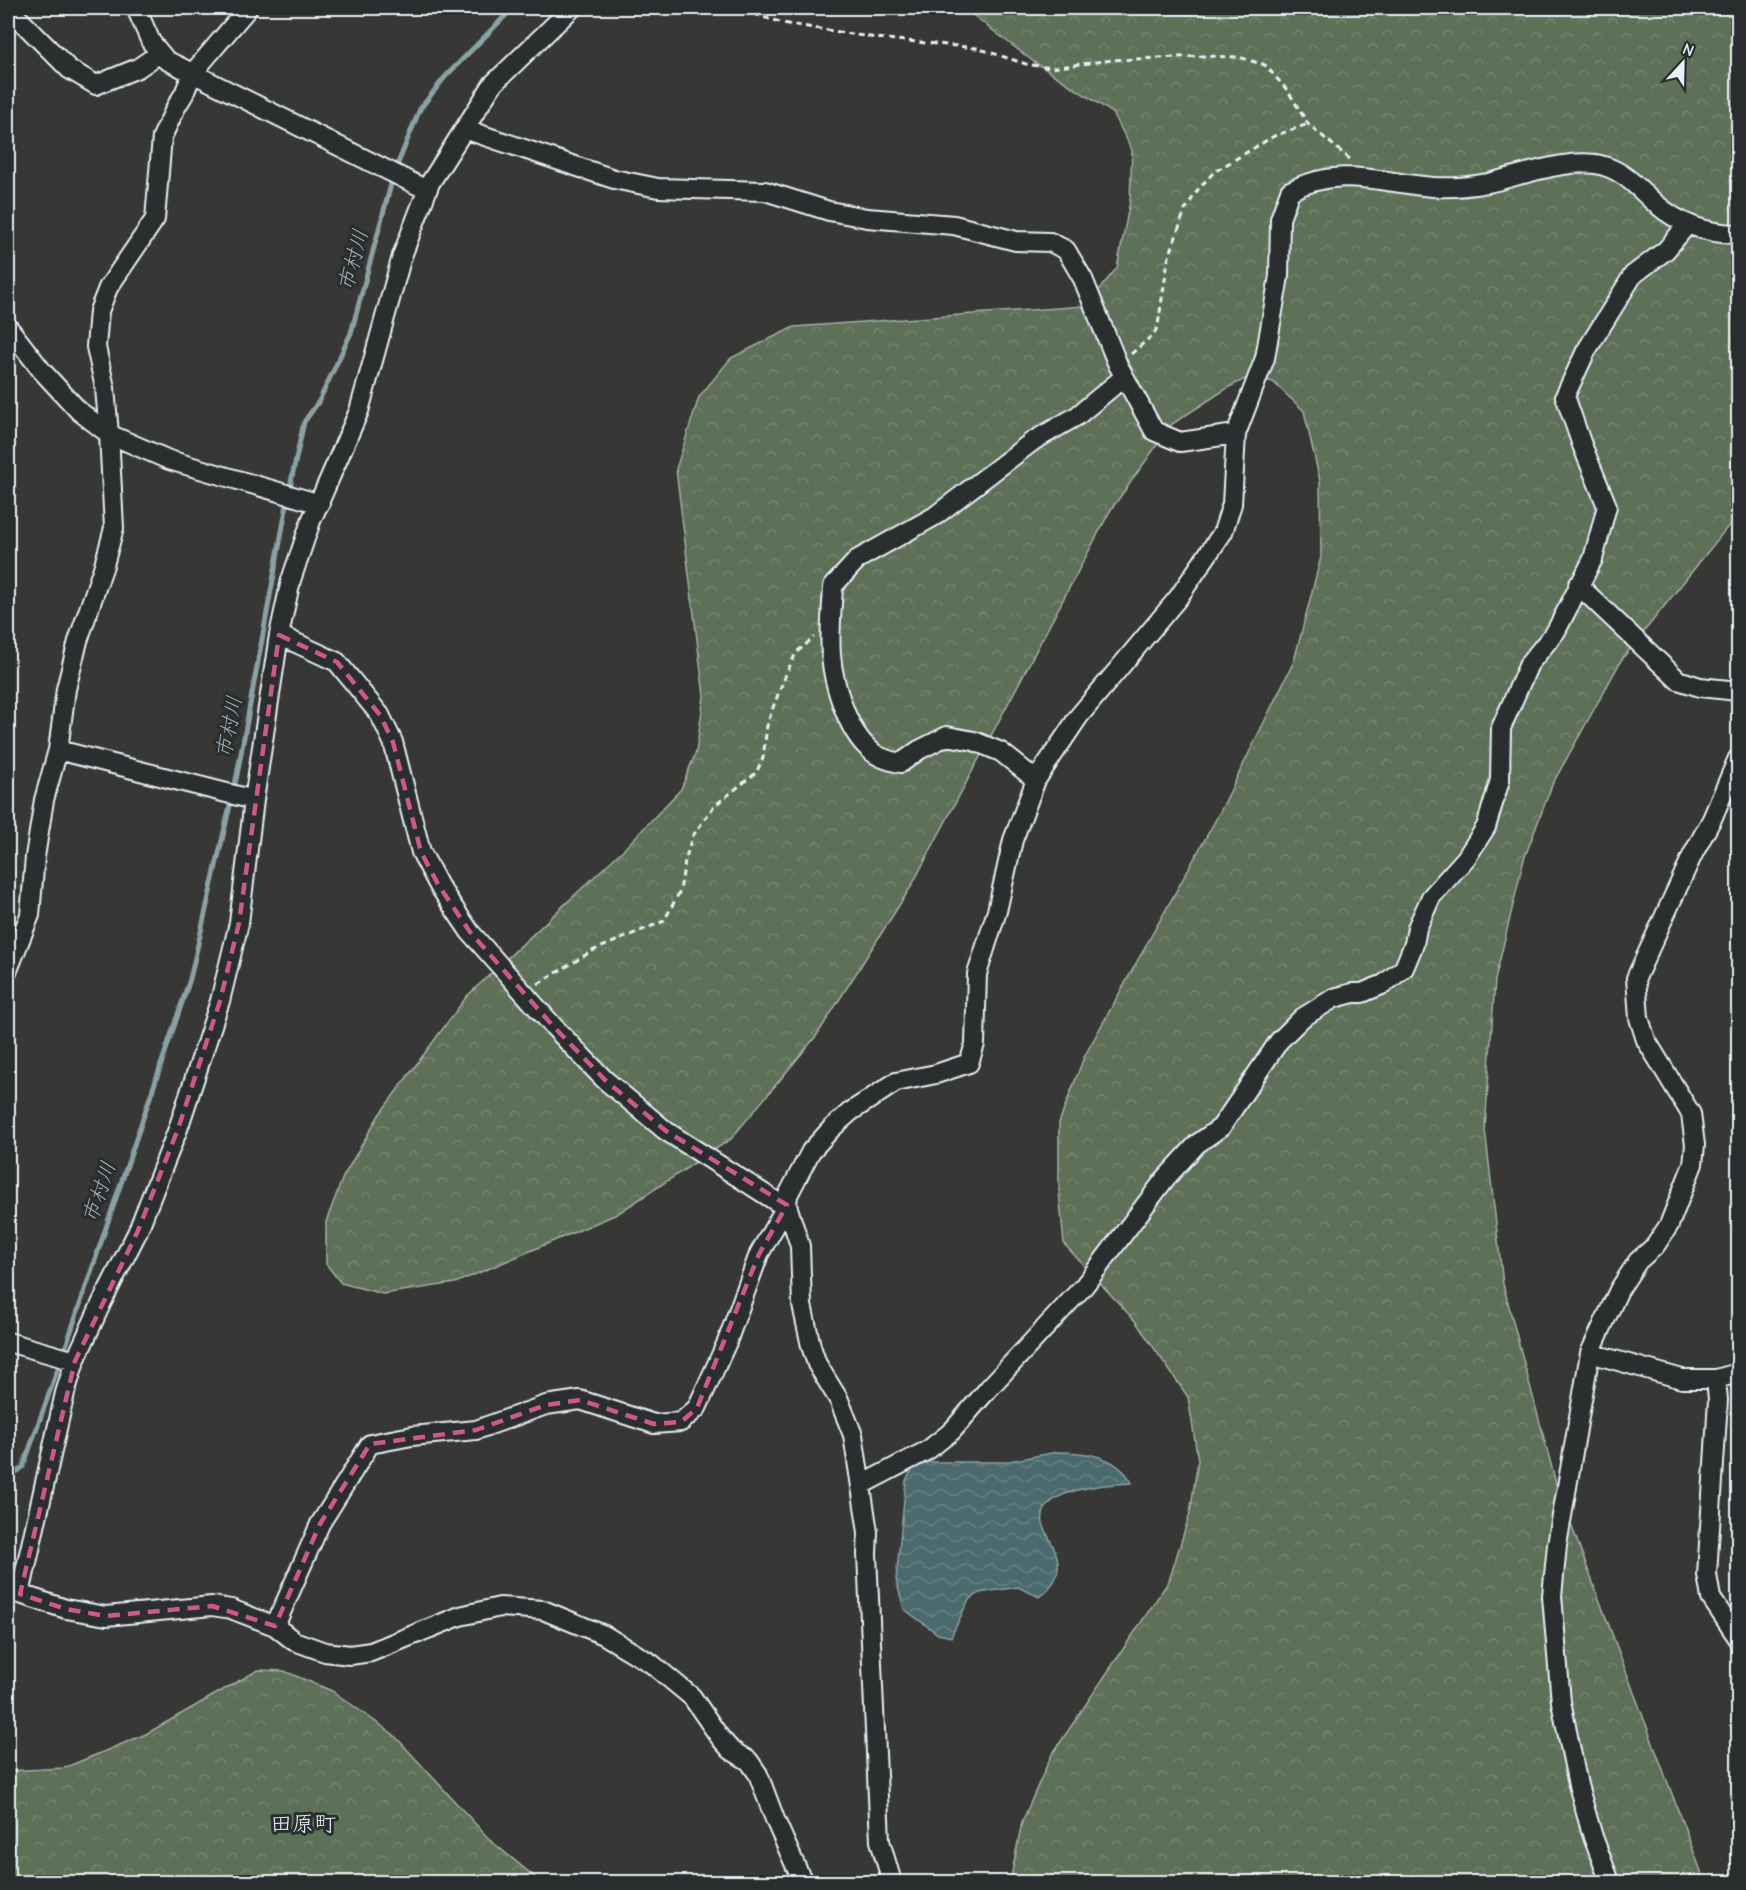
<svg xmlns="http://www.w3.org/2000/svg" width="1746" height="1890" font-family="'Comic Neue','Klee One',sans-serif">
<style>
.forest{fill:url(#forest-crowns);stroke:#a3b0a8;stroke-width:1.5}
.water{fill:url(#water-waves);stroke:#8aa1a5;stroke-width:1.5}
.lines{fill:none;stroke-linecap:round;stroke-linejoin:round}
.stream{stroke:#8aa1a5;stroke-width:5}
.street-casing{stroke:#e8f1f8;stroke-width:22}
.path{stroke:#e8f1f8;stroke-width:3;stroke-dasharray:6 4.5;stroke-linecap:butt}
.street{stroke:#2a2d2e;stroke-width:18}
.marked{fill:none;stroke:#cd598a;stroke-width:4.5;stroke-dasharray:12 8;stroke-linejoin:round}
.labels{text-anchor:middle;dominant-baseline:central;stroke-width:6;stroke-linejoin:round;paint-order:stroke}
.water-label{font-size:21px;font-style:italic;fill:#a2b5ba;stroke:#2a2d2e}
.quarter-label{font-size:22px;fill:#e8f1f8;stroke:#2a2d2e}
</style>
<defs>
<pattern id="forest-crowns" width="20" height="18" patternUnits="userSpaceOnUse" patternTransform="scale(1.5)"><rect width="20" height="18" fill="#5e7059"/><path d="M2 6a3 3 0 1 1 6 0M12 15a3 3 0 1 1 6 0" fill="none" stroke="#758572"/></pattern>
<pattern id="water-waves" width="16" height="10" patternUnits="userSpaceOnUse" patternTransform="scale(1.5)"><rect width="16" height="10" fill="#4c6b6e"/><path d="M0 5q4-4 8 0t8 0" fill="none" stroke="#668183"/></pattern>
</defs>
<rect width="100%" height="100%" fill="#373735"/>
<filter id="ink" filterUnits="userSpaceOnUse"><feTurbulence type="fractalNoise" baseFrequency=".0167" numOctaves="2"/><feDisplacementMap in="SourceGraphic" scale="12" xChannelSelector="R" yChannelSelector="G"/><feConvolveMatrix kernelMatrix="1 2 1 2 8 2 1 2 1" color-interpolation-filters="sRGB"/></filter>
<g filter="url(#ink)">
<path class="forest" d="M965,8h773v506l-116,145 -70,126 -28,74 -29,121 -10,149 18,155 54,203 148,395h-695l12,-60 29,-66 118,-175 21,-68 8,-53 -10,-63 -52,-75 -72,-78 -5,-53v-68l25,-66 136,-245 74,-151 27,-104 -1,-76 -16,-70 -31,-29 -24,-5 -20,10 -57,37 -62,87 -198,374 -95,150 -86,104 -114,75 -162,69 -72,11 -42,-11 -15,-19v-42l17,-45 36,-62 88,-119 158,-148 56,-59 15,-37 8,-56 -28,-227 23,-72 32,-39 63,-31 291,-21 32,-38 13,-67 2,-51 -19,-37 -79,-51 -65,-50z
M258,1670l26,1 48,20 61,43 98,107 50,41h-533v-111l56,-3 82,-34z"/>
<path class="water" d="M1057,1452c28,0 60,3 75,31 -22,1 -96,5 -89,40 3,13 14,25 15,39 2,15 -8,27 -19,35l-21,-10 -39,6 -11,8 -17,36 -13,-3 -34,-25 -8,-29 10,-100 8,-13 12,-5h78z"/>
<g class="lines">
<path class="stream" d="M8,1474l10,-3 5,-4 43,-121 124,-367 47,-204 55,-298 12,-55 15,-21 32,-68 43,-160 26,-64 25,-32 68,-69"/>
<defs>
<path id="street" d="M8,8l61,61 27,16 42,-17 22,-15
M136,8l15,34 15,18 261,130
M464,129l150,50 44,9 107,3 64,20 38,7 87,7 62,16 34,1 16,8 17,29 35,86 36,66 26,11 56,-8
M8,327l34,44 37,40 30,23 60,26 151,44
M1578,585l100,95 22,7 38,4
M279,635l58,27 43,53 13,27 28,110 18,34 31,46 84,95 51,53 61,51 111,71 10,3
M58,750l196,50
M1036,780l-35,-28 -27,-11 -27,-5 -28,14 -18,13c-12,-2 -25,-6 -33,-15 -21,-19 -35,-65 -37,-93 -2,-22 1,-46 2,-69l25,-27 77,-43 98,-75 44,-25 47,-39
M8,970l22,-55 5,-58 9,-57 14,-50 8,-61 12,-48 26,-76 10,-37 -5,-94 -4,-46 -9,-41 3,-36 9,-23 47,-69 7,-82 14,-30 8,-13 8,-20 56,-66
M8,1342l67,19
M1590,1353l92,26h34l22,-6
M1716,1379l2,21 -11,175 4,23 27,40
M861,1485l67,-35 24,-19 37,-43 95,-102 81,-107 32,-35 24,-17 58,-86 23,-23 32,-20 19,-5h9l22,-9 20,-16 10,-24 3,-16 14,-31 35,-39 20,-31 14,-47 1,-52 28,-64 27,-33 37,-72 14,-53 -25,-61 -17,-49 21,-45 47,-76 33,-25 21,-25
M8,1592l12,2 46,15 40,7 106,-10 19,3 44,17 19,15 31,11 25,3 21,-3 89,-36 40,-9 43,3 61,25 48,29 40,33 29,42 10,11 18,11 9,13 18,48 24,54 5,6
M20,1594l45,-201 10,-32 27,-59 35,-69 41,-104 42,-128 19,-78 15,-123 25,-165 12,-55 20,-59 48,-110 43,-155 28,-73 63,-99 79,-76
M275,1626l45,-102 50,-80 42,-8 64,-6 70,-25 34,-5 74,24 27,-2 16,-14 30,-66 32,-88 28,-49
M892,1882l-12,-41 -13,-287 1,-22 -15,-97 -14,-35 -22,-36 -6,-18 -9,-41 -2,-59 -13,-41 1,-10 23,-44 20,-22 19,-17 46,-30 40,-8 33,-11 6,-19 2,-70 20,-63 16,-71 23,-60 43,-64 99,-118 45,-66 9,-28 4,-70 29,-76 14,-82 1,-57 10,-28c50,-26 91,-8 143,-4 17,1 39,-1 55,-4 32,-7 84,-27 116,-17 21,6 35,23 51,37 24,21 52,31 83,31
M1610,1882l-17,-45 -15,-52 -17,-83 -9,-106 5,-51 33,-192 29,-63 19,-29 17,-15 14,-21 24,-61 2,-19 -4,-31 -45,-74 -7,-22 -3,-40 57,-124 19,-35 26,-61"/>
</defs>
<use href="#street" class="street-casing"/>
<path class="path" d="M734,8l49,15 93,15 101,10 49,16 25,4 61,-8 91,-4 36,1 26,8 23,26 20,33 43,36
M1131,354l23,-20 4,-9 10,-65 17,-50 14,-22 15,-16 60,-36 34,-12
M538,984l54,-33 72,-30 16,-30 5,-30 7,-24 22,-31 42,-33 7,-15 4,-32 5,-16 14,-36 10,-21 18,-16"/>
<use href="#street" class="street"/>
</g>
</g>
<path class="marked" d="M279,635l58,27 43,53 13,27 28,110 18,34 31,46 84,95 51,53 61,51 121,74 -28,49 -62,154 -16,14 -27,2 -74,-24 -34,5 -70,25 -106,14 -50,80 -45,102 -63,-20 -106,10 -40,-7 -46,-15 55,-233 62,-128 41,-104 42,-128 19,-78z"/>
<g class="labels">
<g class="water-label">
<text transform="translate(353 260) rotate(-75)">市村川</text>
<text transform="translate(229 727) rotate(-79)">市村川</text>
<text transform="translate(99 1192) rotate(-71)">市村川</text>
</g>
<g class="quarter-label">
<text x="303" y="1824">田原町</text>
</g>
</g>
<rect width="1746" height="1890" fill="none" stroke="#2a2d2e" stroke-width="30"/>
<rect x="15" y="15" width="1716" height="1860" fill="none" stroke="#e8f1f8" stroke-width="2" filter="url(#ink)"/>
<g transform="translate(1683 63) rotate(22)" stroke="#2a2d2e" stroke-width="4.5" paint-order="stroke">
<path d="M0-4.5L10 22L0 15L-10 22Z" fill="#e8f1f8"/>
<text y="-9" font-size="16" font-weight="bold" text-anchor="middle" fill="#e8f1f8">N</text>
</g>
</svg>
